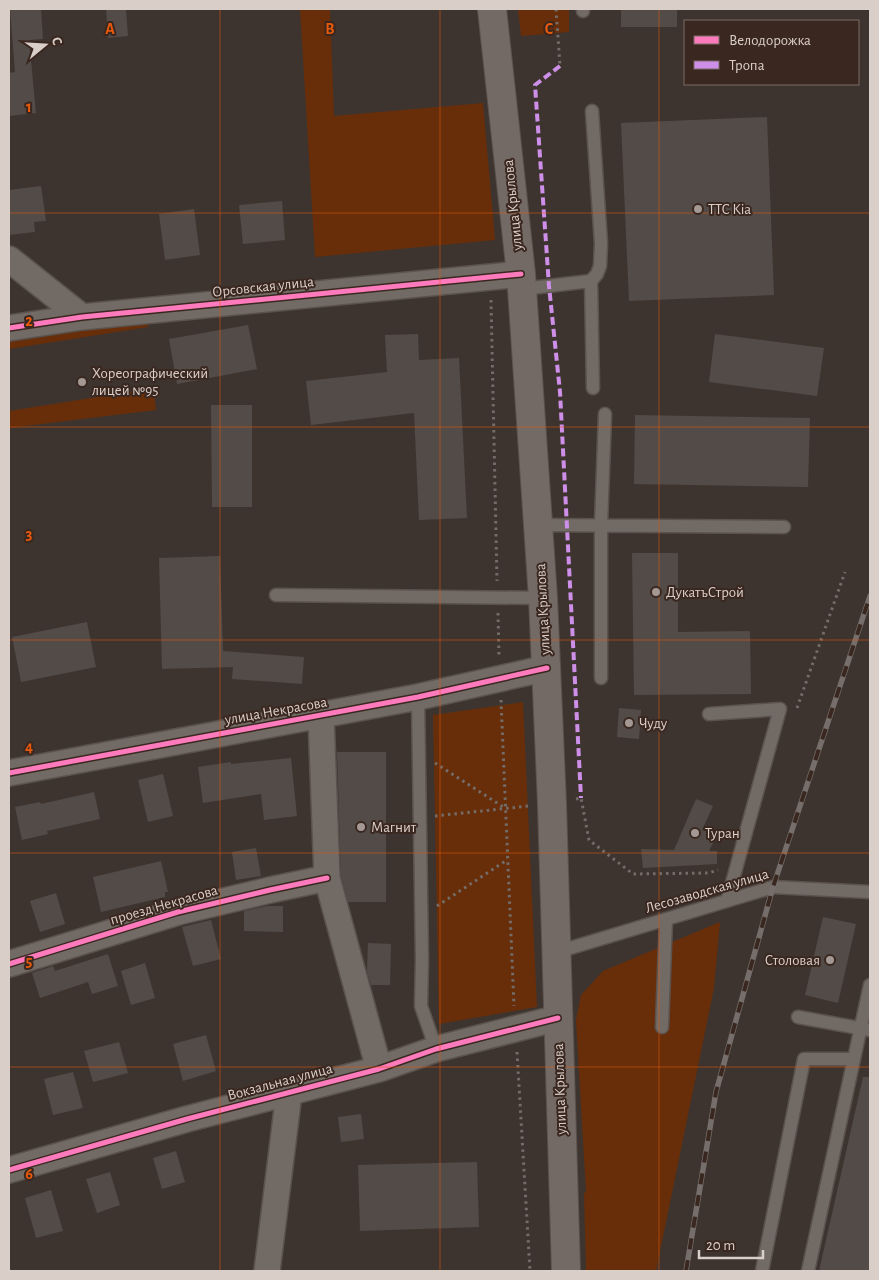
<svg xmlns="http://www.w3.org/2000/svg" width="879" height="1280" font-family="'Alegreya Sans',sans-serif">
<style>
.green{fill:#682e0a}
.building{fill:#534b47}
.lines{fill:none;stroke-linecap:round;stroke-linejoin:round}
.service-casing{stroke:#5b524e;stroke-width:15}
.minor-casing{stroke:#5b524e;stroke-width:28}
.secondary-casing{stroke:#5b524e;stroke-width:30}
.path{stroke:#746c68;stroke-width:3;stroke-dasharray:2.5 4;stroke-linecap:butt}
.service{stroke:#726a65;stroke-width:12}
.minor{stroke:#726a65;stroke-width:25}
.secondary{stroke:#746a65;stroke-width:28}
.rail-casing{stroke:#756e6a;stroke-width:5.5}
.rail{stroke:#3a2820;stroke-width:4;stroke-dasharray:11;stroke-linecap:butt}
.quiet{stroke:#ce8fe9;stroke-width:4;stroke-dasharray:8 4;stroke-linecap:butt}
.cycleway-casing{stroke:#3a2820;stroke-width:8}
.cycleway{stroke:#fd7abc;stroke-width:5}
.grid{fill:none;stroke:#e8590c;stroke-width:1;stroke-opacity:0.55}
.poi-dot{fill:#a39893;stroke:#3a2820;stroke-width:2}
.labels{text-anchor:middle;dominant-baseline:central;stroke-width:4;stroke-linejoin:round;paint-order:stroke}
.street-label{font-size:15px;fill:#dacec9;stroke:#3a2820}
.poi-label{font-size:15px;fill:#dacec9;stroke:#3a2820;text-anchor:start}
.grid-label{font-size:16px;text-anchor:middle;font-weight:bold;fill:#e8590c;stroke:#3a2820;stroke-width:4;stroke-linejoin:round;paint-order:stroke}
</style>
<rect width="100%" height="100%" fill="#3e342f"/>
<path class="green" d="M300,9h30l4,107 149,-13 12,137 -180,17z
M518,9h51v23l-48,4z
M147,321l1,6 -139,22v-7z
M154,388l2,22 -147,18v-17z
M523,702l14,305 -98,17 -6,-309z
M720,922l-6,66 -58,283h-70l-2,-78 2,-1 -10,-172 5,-25 22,-24z"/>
<path class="building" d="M10,9h31l2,30 -14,1 7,73 -27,3v-43l6,-1z
M106,9h20l2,27 -20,2z
M621,9h56v18h-56z
M767,117l7,178 -145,6 -8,-178z
M41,186l5,35 -12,1 1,10 -26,3v-45z
M282,201l3,39 -42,4 -4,-39z
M194,209l6,46 -35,5 -6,-46z
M248,325l9,44 -80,15 -8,-45z
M418,334l1,26 40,-2 8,160 -48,2 -5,-107 -103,12 -5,-44 81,-9 -2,-37z
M715,334l109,14 -7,48 -108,-14z
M211,405h41v102h-40z
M635,415l175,3 -2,69 -174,-3z
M632,553h46v79l72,-1 1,63 -117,1z
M220,556l3,95 81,6 -2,27 -70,-5 1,-12 -71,2 -3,-111z
M87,622l9,45 -75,15 -9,-45z
M619,708l22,2 -2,29 -22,-2z
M337,752h49v150h-38l-7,-26z
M291,758l6,58 -33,4 -3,-26 -58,9 -5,-36 33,-5v2z
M163,774l10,42 -25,6 -10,-42z
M94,792l6,27 -53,12 1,3 -26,6 -7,-33 25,-5 1,2z
M696,799l17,7 -11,24 15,5 -8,16h8v13l-74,4 -2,-19 33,1z
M256,848l5,28 -25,4 -4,-28z
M161,861l7,31h-3v5l-64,15 -8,-35z
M56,893l9,31 -25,8 -10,-31z
M267,906h16v26l-39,-1v-20z
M823,917l33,7 -18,79 -33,-8z
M211,920l10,39 -28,7 -11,-39z
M368,943l23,1 -1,41h-19l-4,-14z
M108,954l10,32 -26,8 -4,-12 -48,16 -8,-25 21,-7 2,5z
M145,963l10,35 -24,7 -10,-34z
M206,1035l10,36 -33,10 -10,-37z
M119,1042l9,31 -35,9 -9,-31z
M73,1072l10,36 -30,7 -9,-36z
M863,1077h7v194h-51z
M361,1114l3,25 -23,3 -3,-25z
M176,1151l9,31 -23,7 -9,-31z
M477,1162l2,65 -119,4 -2,-66z
M110,1172l10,33 -23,8 -11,-34z
M51,1190l12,41 -27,7 -11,-40z"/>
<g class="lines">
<defs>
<path id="service" d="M583,9v2
M591,281l2,107
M522,289l69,-8 6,-7 3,-8 1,-23 -9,-132
M538,525l246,2
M276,595l267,3
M601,678v-153l4,-111
M418,697l4,262 -1,47 15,43
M709,714l71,-5 -53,192
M557,952l216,-65 97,5
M798,1017l72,13
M662,1027l4,-108
M762,1271l42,-212h50
M808,1271l62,-286"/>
<path id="minor" d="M9,259l73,58
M9,328l73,-11 439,-43
M321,716l6,162 52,191
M9,773l409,-76 129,-29
M9,964l169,-52 92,-22 57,-12
M9,1170l178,-51 192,-50 57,-20 122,-31
M267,1271l22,-178"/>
<path id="secondary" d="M492,9l29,265 22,324 9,206 14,467"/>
</defs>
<use href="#service" class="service-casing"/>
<use href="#minor" class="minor-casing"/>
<use href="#secondary" class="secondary-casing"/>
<path class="path" d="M556,9l4,57
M491,300l6,281
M498,613l1,43
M501,700l13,306
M797,708l48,-136
M435,763l70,45
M576,799l5,-1 8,42 44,34 76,-1 9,-3
M435,816l93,-10
M437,906l70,-46
M517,1052l13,219"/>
<use href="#service" class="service"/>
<use href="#minor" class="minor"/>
<use href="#secondary" class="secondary"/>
<defs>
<path id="rail" d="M686,1271l30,-179 57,-205 97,-291"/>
</defs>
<use href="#rail" class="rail-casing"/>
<use href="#rail" class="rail"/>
<path class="quiet" d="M560,66l-25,19 14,201 11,106 21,406"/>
<defs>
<path id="cycleway" d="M9,328l73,-11 439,-43
M9,773l409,-76 129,-29
M9,964l169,-52 92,-22 57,-12
M9,1170l178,-51 192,-50 57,-20 122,-31"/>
</defs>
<use href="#cycleway" class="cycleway-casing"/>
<use href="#cycleway" class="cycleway"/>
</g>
<path class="grid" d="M220,9v1262M440,9v1262M659,9v1262M9,213h861M9,427h861M9,640h861M9,853h861M9,1067h861"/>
<g class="poi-dot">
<circle cx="698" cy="209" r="5"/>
<circle cx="82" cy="382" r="5"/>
<circle cx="656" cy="592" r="5"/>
<circle cx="629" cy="723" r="5"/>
<circle cx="361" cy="827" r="5"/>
<circle cx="695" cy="833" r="5"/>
<circle cx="830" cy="960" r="5"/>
</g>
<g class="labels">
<g class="street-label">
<text transform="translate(513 205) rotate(-96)">улица Крылова</text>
<text transform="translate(263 287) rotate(-6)">Орсовская улица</text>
<text transform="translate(543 609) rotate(-93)">улица Крылова</text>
<text transform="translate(276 711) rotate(-10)">улица Некрасова</text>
<text transform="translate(707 891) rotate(-16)">Лесозаводская улица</text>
<text transform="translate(164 905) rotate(-16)">проезд Некрасова</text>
<text transform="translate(280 1082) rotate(-15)">Вокзальная улица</text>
<text transform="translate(560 1089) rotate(-92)">улица Крылова</text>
</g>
<g class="poi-label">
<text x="708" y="209">ТТС Kia</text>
<text x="92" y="373">Хореографический<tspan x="92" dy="17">лицей №95</tspan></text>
<text x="666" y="592">ДукатъСтрой</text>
<text x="639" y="723">Чуду</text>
<text x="371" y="827">Магнит</text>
<text x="705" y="833">Туран</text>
<text x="820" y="960" text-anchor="end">Столовая</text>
</g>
</g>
<g class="grid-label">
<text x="110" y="34">A</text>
<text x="330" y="34">B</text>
<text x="549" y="34">C</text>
<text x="29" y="112">1</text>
<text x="29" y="326">2</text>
<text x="29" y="539">3</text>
<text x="29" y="752">4</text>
<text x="29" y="966">5</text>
<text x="29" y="1179">6</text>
</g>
<rect width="879" height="1280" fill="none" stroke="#dacec9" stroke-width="20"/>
<rect x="684" y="20" width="175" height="65" fill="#3a2820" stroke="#7a6a64"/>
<rect x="694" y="36" width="25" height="8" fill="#fd7abc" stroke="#7a6a64"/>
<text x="729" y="45" font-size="15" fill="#dacec9">Велодорожка</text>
<rect x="694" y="61" width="25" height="8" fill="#ce8fe9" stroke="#7a6a64"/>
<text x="729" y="70" font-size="15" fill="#dacec9">Тропа</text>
<g transform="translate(45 45) rotate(72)" stroke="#3a2820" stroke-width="4" paint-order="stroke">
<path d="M0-4L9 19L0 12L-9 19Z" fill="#dacec9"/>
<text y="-8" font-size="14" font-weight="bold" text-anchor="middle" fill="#dacec9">С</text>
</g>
<path d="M699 1250v8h64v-8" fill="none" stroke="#dacec9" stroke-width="2.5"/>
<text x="706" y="1250" font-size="15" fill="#dacec9" stroke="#3a2820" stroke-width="4" paint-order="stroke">20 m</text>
</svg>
